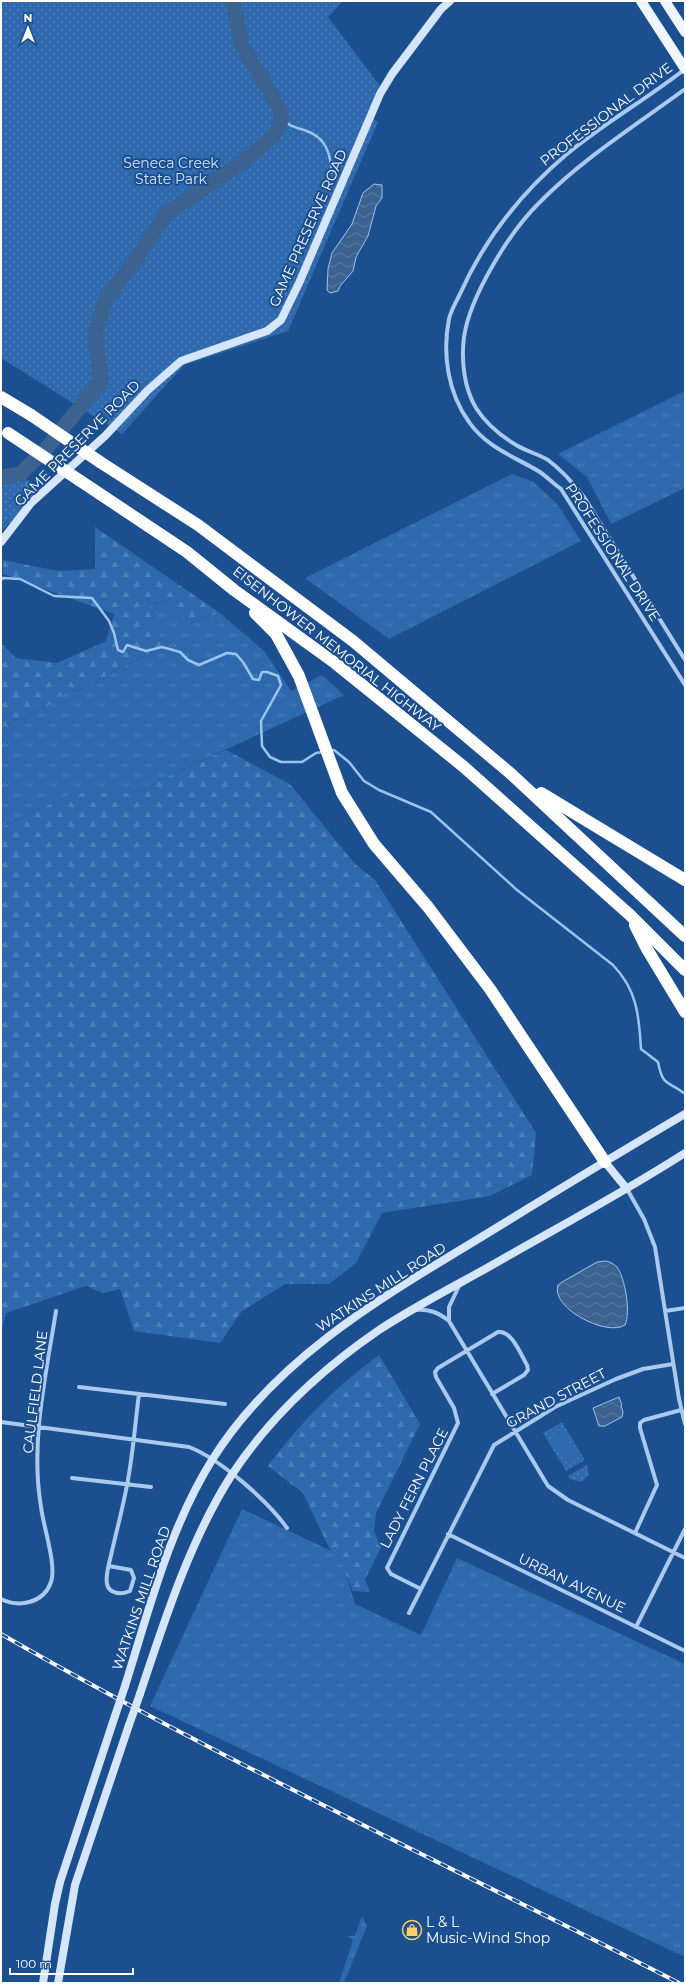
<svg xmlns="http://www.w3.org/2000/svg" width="686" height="1984" font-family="Montserrat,sans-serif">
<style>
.grass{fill:url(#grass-tufts)}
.forest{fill:url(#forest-firs)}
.park{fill:url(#park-dots)}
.garden{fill:#2e69ad}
.water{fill:url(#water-waves);stroke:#9cc4f0}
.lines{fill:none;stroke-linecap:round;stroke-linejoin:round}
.stream{stroke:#9cc4f0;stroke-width:2.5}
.river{stroke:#3c6290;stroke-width:15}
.street{stroke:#a9c9ee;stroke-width:4}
.secondary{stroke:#d6e6fa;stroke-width:8}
.primary{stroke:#f0f6ff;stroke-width:10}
.highway{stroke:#fff;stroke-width:12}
.rail-casing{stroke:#fff;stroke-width:4}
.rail{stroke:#1b4f8f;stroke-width:2.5;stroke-dasharray:8;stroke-linecap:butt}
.secondary-bridge{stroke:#d6e6fa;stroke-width:8}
.highway-bridge{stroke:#fff;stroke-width:12}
.labels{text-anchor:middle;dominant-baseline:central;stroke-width:4;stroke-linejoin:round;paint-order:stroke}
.street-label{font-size:14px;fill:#fff;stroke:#1b4f8f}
.park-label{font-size:14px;fill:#cfe3fa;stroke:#1b4f8f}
.poi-label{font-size:14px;fill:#fff;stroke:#1b4f8f;text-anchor:start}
</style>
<defs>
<pattern id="grass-tufts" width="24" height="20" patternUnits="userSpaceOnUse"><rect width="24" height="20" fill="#2e69ad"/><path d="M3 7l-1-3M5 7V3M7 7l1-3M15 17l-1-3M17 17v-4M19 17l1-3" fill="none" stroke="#4d80b9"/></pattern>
<pattern id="forest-firs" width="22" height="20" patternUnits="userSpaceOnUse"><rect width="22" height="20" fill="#2e69ad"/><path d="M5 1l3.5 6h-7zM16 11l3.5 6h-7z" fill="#4d80b9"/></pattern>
<pattern id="park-dots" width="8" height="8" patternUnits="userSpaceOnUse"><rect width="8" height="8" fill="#2e69ad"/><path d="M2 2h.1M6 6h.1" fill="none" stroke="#4d80b9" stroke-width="1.8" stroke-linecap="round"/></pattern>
<pattern id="water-waves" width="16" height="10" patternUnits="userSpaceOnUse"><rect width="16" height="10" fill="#3c6290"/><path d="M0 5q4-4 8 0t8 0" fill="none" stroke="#597aa1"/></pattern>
</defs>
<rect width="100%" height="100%" fill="#1b4f8f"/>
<path class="grass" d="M685,391v97l-74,36 -24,-47 -29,-23z
M512,474l22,8 23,22 24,37 -192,98 -84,-61z
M163,601l30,21 27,-9 45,39 26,39 31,-16 22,20 -212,98h-59l-72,35v-100l46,-21 19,-16 14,-1 42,-23 40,-20 -12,-42z
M242,1509l98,46 15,49 66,31 36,-77 228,106v293l-535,-251z
M362,1916l5,10 -23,57h-5l14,-43 -5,-4h7z"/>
<path class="forest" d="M20,474l19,15 -38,43v-55z
M95,527l125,86 -27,9 -30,-21 -13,3 12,43 -40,20 -42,23 -14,1 -19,16 -46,21v-85l15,15 41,5 49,-22 8,-27 -111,-40v-14l55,11 37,-2z
M226,750l64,34 64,79 21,17 161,253 -4,42 -42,21 -108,17 -26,50 -27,21h-44l-44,28 -21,31 -86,-12 -14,-42 -17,4 -17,-7 -80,27 -5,19v-504l72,-35h59z
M379,1355l41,69 -44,89 -2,18 7,17 -16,31 5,13 -17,-1 -14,-33 -10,-10 -26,-55 -35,-27c31,-42 68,-80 111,-111z"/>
<path class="park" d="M1,1h342l-15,16 52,69 -13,29 11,7 -90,209 -104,34 -62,69 -121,-76z
M1,470l38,25 -25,25 -13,10z
M562,1422l23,38 -19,11 -23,-38z
M587,1465l2,10 -8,7 -11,-3 -2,-3z"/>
<path class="garden" d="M562,1430l15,25 -12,7 -15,-25z"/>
<path class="water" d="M374,184l8,1v13l-6,8 -8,30 -12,21 -3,14 -13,15 -2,5 -8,2 -3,-3 1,-21 4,-16 20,-29 11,-31z
M606,1261c4,1 8,3 11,6 8,11 14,45 8,58 -18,12 -75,-17 -67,-40l4,-3 35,-20z
M619,1397l3,8 -1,1 2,6 -1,5 -17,9h-6l-6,-18z"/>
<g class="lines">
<path class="stream" d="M282,119c7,7 13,8 22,11 22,7 26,22 28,43
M1,580l2,-2 17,1 34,17 38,2 17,23 5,12 4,17 5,2 4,-7 19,6 16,-4 18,5 8,8 11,5 28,-12 9,1 7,8 10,17 6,1 3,-8h5l11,4 3,9 -20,36 1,25 8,11 11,5h21l14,-9 7,-1
M330,751l4,-1 15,12 15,19 15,9 52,22 86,78 96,75c24,25 26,50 28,84l17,13c5,26 10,18 27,32"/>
<path class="river" d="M1,477l19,-3 26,-25 55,-68 -6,-48 11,-34 33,-44 26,-40 79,-54 29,-24 9,-18 -2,-10 -38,-63 -9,-45"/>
<path class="street" d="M685,69c-38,30 -81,54 -118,85 -45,38 -83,86 -107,140 -4,8 -9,16 -11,25 -7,35 -1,74 20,103 17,25 46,35 71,50 7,5 14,12 21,17l124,196
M685,89c-49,36 -103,70 -145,113 -30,29 -70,94 -76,135 -3,23 0,51 12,71 9,14 25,28 40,37 10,6 22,9 32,15 15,11 25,23 36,37l101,163
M627,1189l17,30 11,28 24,152 6,25
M415,1310c14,-1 23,2 34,11v-14l10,-21
M665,1311l20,-3
M449,1321l99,165 20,14 117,58
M79,1387l146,17
M1,1422l188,25c31,12 79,54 98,81
M72,1478l79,9
M635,1533l22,-48 -17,-57v-5l4,-3 37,-10
M448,1534l237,117
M109,1566l22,4 3,8 -4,13c-8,4 -21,3 -23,-7 -2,-10 3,-23 5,-33 5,-22 11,-44 15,-66 6,-30 8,-61 12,-91
M421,1589l-30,-15 -4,-6 71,-145 -4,-15 -18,-31 -1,-5 3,-4 60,-36c14,-2 23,23 29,33l1,5 -4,5 -32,19
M1,1599c18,9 43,4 50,-17 6,-16 -8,-57 -10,-75 -11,-65 5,-132 15,-196
M409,1613l85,-168 61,-38 61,-28 27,-10 30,-5
M636,1627l49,-98"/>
<path class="secondary" d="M1,542l30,-39 74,-67 43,-46 33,-29 86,-30 14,-11 19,-39 80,-187 12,-20 49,-65 9,-8
M605,1162l22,27
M125,1686c24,-76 44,-157 87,-226 65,-104 174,-165 276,-227 65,-40 131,-80 197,-119
M140,1694c24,-72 50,-154 91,-218 38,-58 91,-107 148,-146 35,-23 72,-42 108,-62 66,-38 134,-74 198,-115
M43,1983l12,-79 5,-22 55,-166
M58,1983l17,-98 54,-160"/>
<path class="primary" d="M641,1l44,68
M665,1l20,31"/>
<path class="highway" d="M1,397l30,18
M100,462l98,63 155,116 157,132 175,163
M79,480l108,72 47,38 101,73 129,104 166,148 55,55
M255,613l21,21 23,42 43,117 32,51 54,63 62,82 115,173
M541,793l144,87
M635,925l12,24 38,63"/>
<defs>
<path id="rail" d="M1,1634c221,127 452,233 678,349"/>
</defs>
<use href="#rail" class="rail-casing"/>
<use href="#rail" class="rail"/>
<path class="secondary-bridge" d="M115,1716l10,-30
M129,1725l11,-31"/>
<path class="highway-bridge" d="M31,415l69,47
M8,433l71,47"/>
</g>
<defs>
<symbol id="shop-ring" viewBox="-11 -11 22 22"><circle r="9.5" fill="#1b4f8f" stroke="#ffd166" stroke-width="1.5"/><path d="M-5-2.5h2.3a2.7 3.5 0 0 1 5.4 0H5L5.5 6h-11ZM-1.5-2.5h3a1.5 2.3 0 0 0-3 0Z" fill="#ffd166"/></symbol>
</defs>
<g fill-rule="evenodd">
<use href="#shop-ring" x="401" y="1919" width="22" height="22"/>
</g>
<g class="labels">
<g class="street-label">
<text transform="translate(606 114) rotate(-37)">PROFESSIONAL DRIVE</text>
<text transform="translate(308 228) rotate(-66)">GAME PRESERVE ROAD</text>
<text transform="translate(77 443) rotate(-45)">GAME PRESERVE ROAD</text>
<text transform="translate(613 552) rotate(57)">PROFESSIONAL DRIVE</text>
<text transform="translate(337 649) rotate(38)">EISENHOWER MEMORIAL HIGHWAY</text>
<text transform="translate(381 1287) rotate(-33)">WATKINS MILL ROAD</text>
<text transform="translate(35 1392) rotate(-83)">CAULFIELD LANE</text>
<text transform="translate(556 1398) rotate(-28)">GRAND STREET</text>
<text transform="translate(414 1488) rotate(-63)">LADY FERN PLACE</text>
<text transform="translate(572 1583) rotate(26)">URBAN AVENUE</text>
<text transform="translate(141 1598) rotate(-71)">WATKINS MILL ROAD</text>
</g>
<g class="park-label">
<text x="171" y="163">Seneca Creek<tspan x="171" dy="16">State Park</tspan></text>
</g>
<g class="poi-label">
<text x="426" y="1922">L &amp; L<tspan x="426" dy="16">Music-Wind Shop</tspan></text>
</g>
</g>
<rect width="686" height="1984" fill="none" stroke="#ffffff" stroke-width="4"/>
<g transform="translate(28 28)" stroke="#1b4f8f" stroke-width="3" paint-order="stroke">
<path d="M0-3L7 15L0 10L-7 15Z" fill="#ffffff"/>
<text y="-6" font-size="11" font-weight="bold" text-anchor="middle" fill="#ffffff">N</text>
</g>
<path d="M10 1968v6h123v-6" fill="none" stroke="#ffffff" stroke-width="2"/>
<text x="16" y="1968" font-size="12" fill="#ffffff" stroke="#1b4f8f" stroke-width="3" paint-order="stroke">100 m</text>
</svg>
